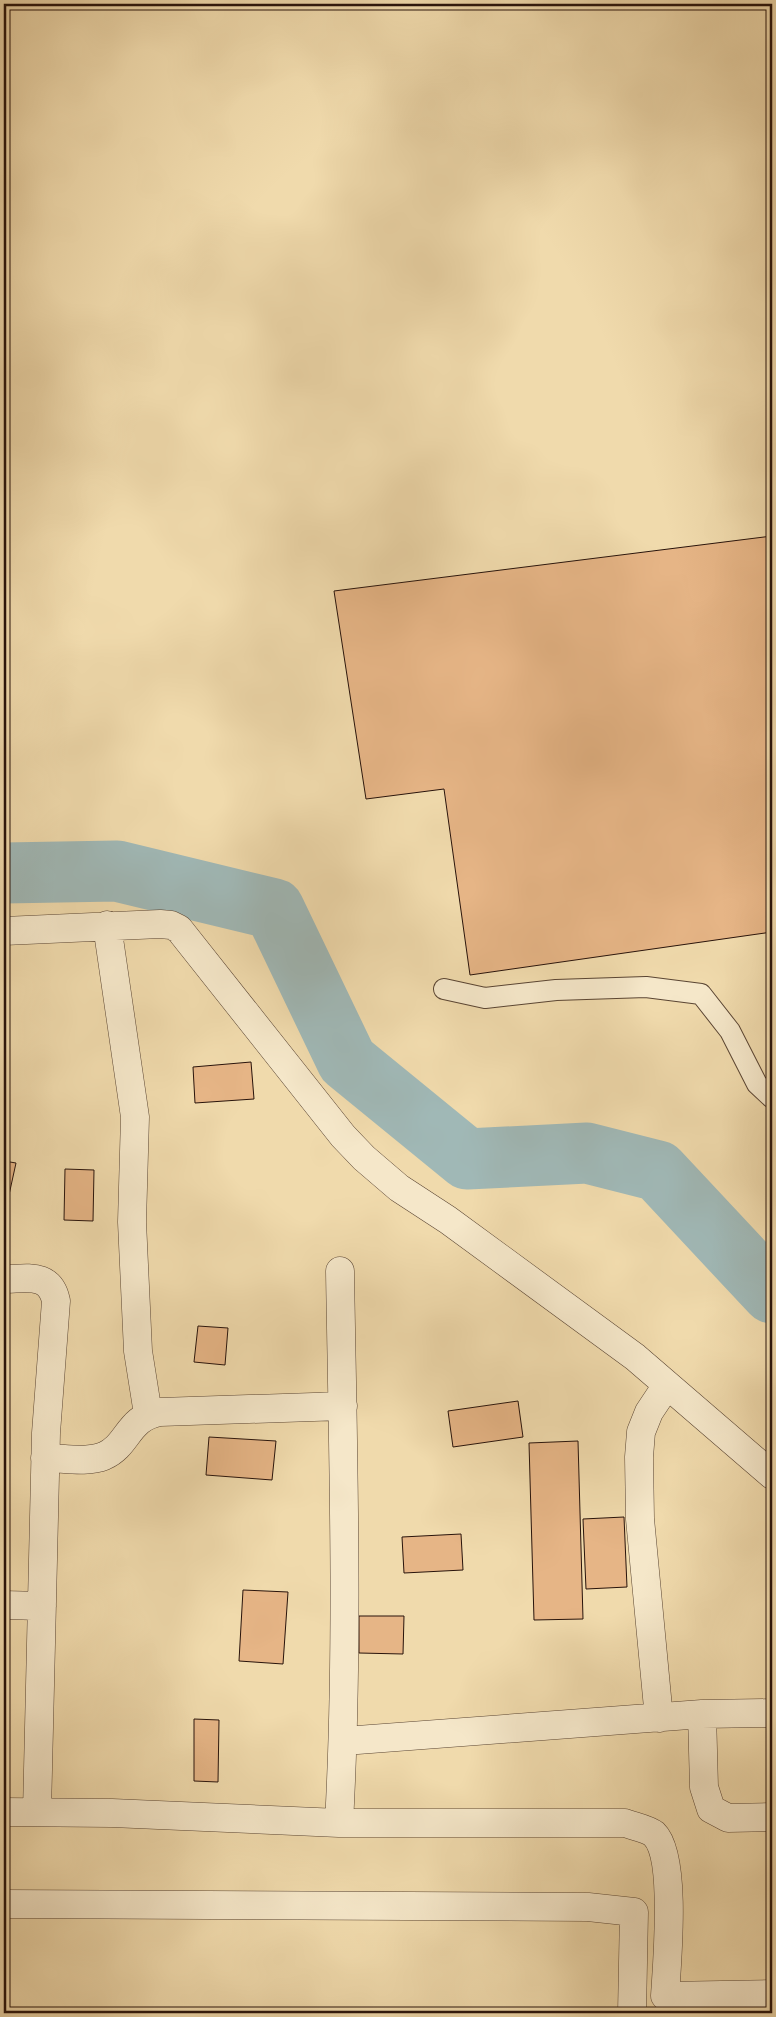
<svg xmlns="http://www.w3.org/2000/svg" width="776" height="2017" font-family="Cardo,serif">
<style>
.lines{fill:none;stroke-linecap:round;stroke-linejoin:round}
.river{stroke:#a0b8b6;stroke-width:61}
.building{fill:#e6b586;stroke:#28130b}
.lane-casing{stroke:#5a4533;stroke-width:22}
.street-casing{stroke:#5a4533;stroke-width:29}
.lane{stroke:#f5e7c9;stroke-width:20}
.street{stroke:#f5e7c9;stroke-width:28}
</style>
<rect width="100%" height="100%" fill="#f0daac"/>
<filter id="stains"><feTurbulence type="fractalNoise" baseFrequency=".004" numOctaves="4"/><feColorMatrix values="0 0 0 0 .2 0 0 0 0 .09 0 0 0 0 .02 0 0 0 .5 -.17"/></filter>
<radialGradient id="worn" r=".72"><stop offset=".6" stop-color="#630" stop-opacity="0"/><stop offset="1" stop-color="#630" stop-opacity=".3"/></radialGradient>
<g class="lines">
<path class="river" d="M4,873l113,-2 157,38 73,152 120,98 120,-6 71,18 114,122"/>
</g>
<path class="building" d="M772,536v396l-302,43 -26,-186 -78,10 -32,-208z
M251,1062l3,37 -59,4 -2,-36z
M4,1161l12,2 -9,41 -3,-1z
M65,1169l29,1 -1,51 -29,-1z
M198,1326l30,2 -3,37 -31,-3z
M518,1401l5,36 -70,10 -5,-36z
M209,1437l67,4 -4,39 -66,-5z
M578,1441l5,178 -49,1 -5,-177z
M624,1517l3,70 -41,2 -3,-70z
M461,1534l2,36 -59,3 -2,-36z
M243,1590l45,2 -5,72 -44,-3z
M359,1616h45l-1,38 -44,-1z
M194,1719l25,1 -1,62 -24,-1z"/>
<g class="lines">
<defs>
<path id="lane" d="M444,989l41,9 71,-8 90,-3 55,7 29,37 27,53 15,14"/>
<path id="street" d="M107,925l28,192 -3,105 6,129 10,63
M4,931l156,-7 11,1 8,4 164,207 21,22 35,30 49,32 187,137 137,118
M4,1279c23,0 46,-7 52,22l-10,132 -9,379
M45,1458c18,0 42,5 59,-2 25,-11 23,-38 56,-44l183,-6
M4,1605l38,1
M702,1714l2,73 7,22 17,9 44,-1
M659,1718l-19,-199 -1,-62 2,-25 8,-20 18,-27
M344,1741l358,-27 70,-1
M4,1812l108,1 227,10h286c8,3 23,6 29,11 23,22 13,129 11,162l107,-2
M339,1823c10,-184 4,-368 1,-552
M4,1904l584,3 46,5 -2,101"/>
</defs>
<use href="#lane" class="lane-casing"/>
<use href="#street" class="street-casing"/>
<use href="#lane" class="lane"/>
<use href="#street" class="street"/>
</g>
<rect width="776" height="2017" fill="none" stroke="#f0daac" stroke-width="20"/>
<rect x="5" y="5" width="766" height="2007" fill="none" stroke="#28130b" stroke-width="2.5"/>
<rect x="10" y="10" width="756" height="1997" fill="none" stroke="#28130b"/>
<rect width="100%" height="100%" filter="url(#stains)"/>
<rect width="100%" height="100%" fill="url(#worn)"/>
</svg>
